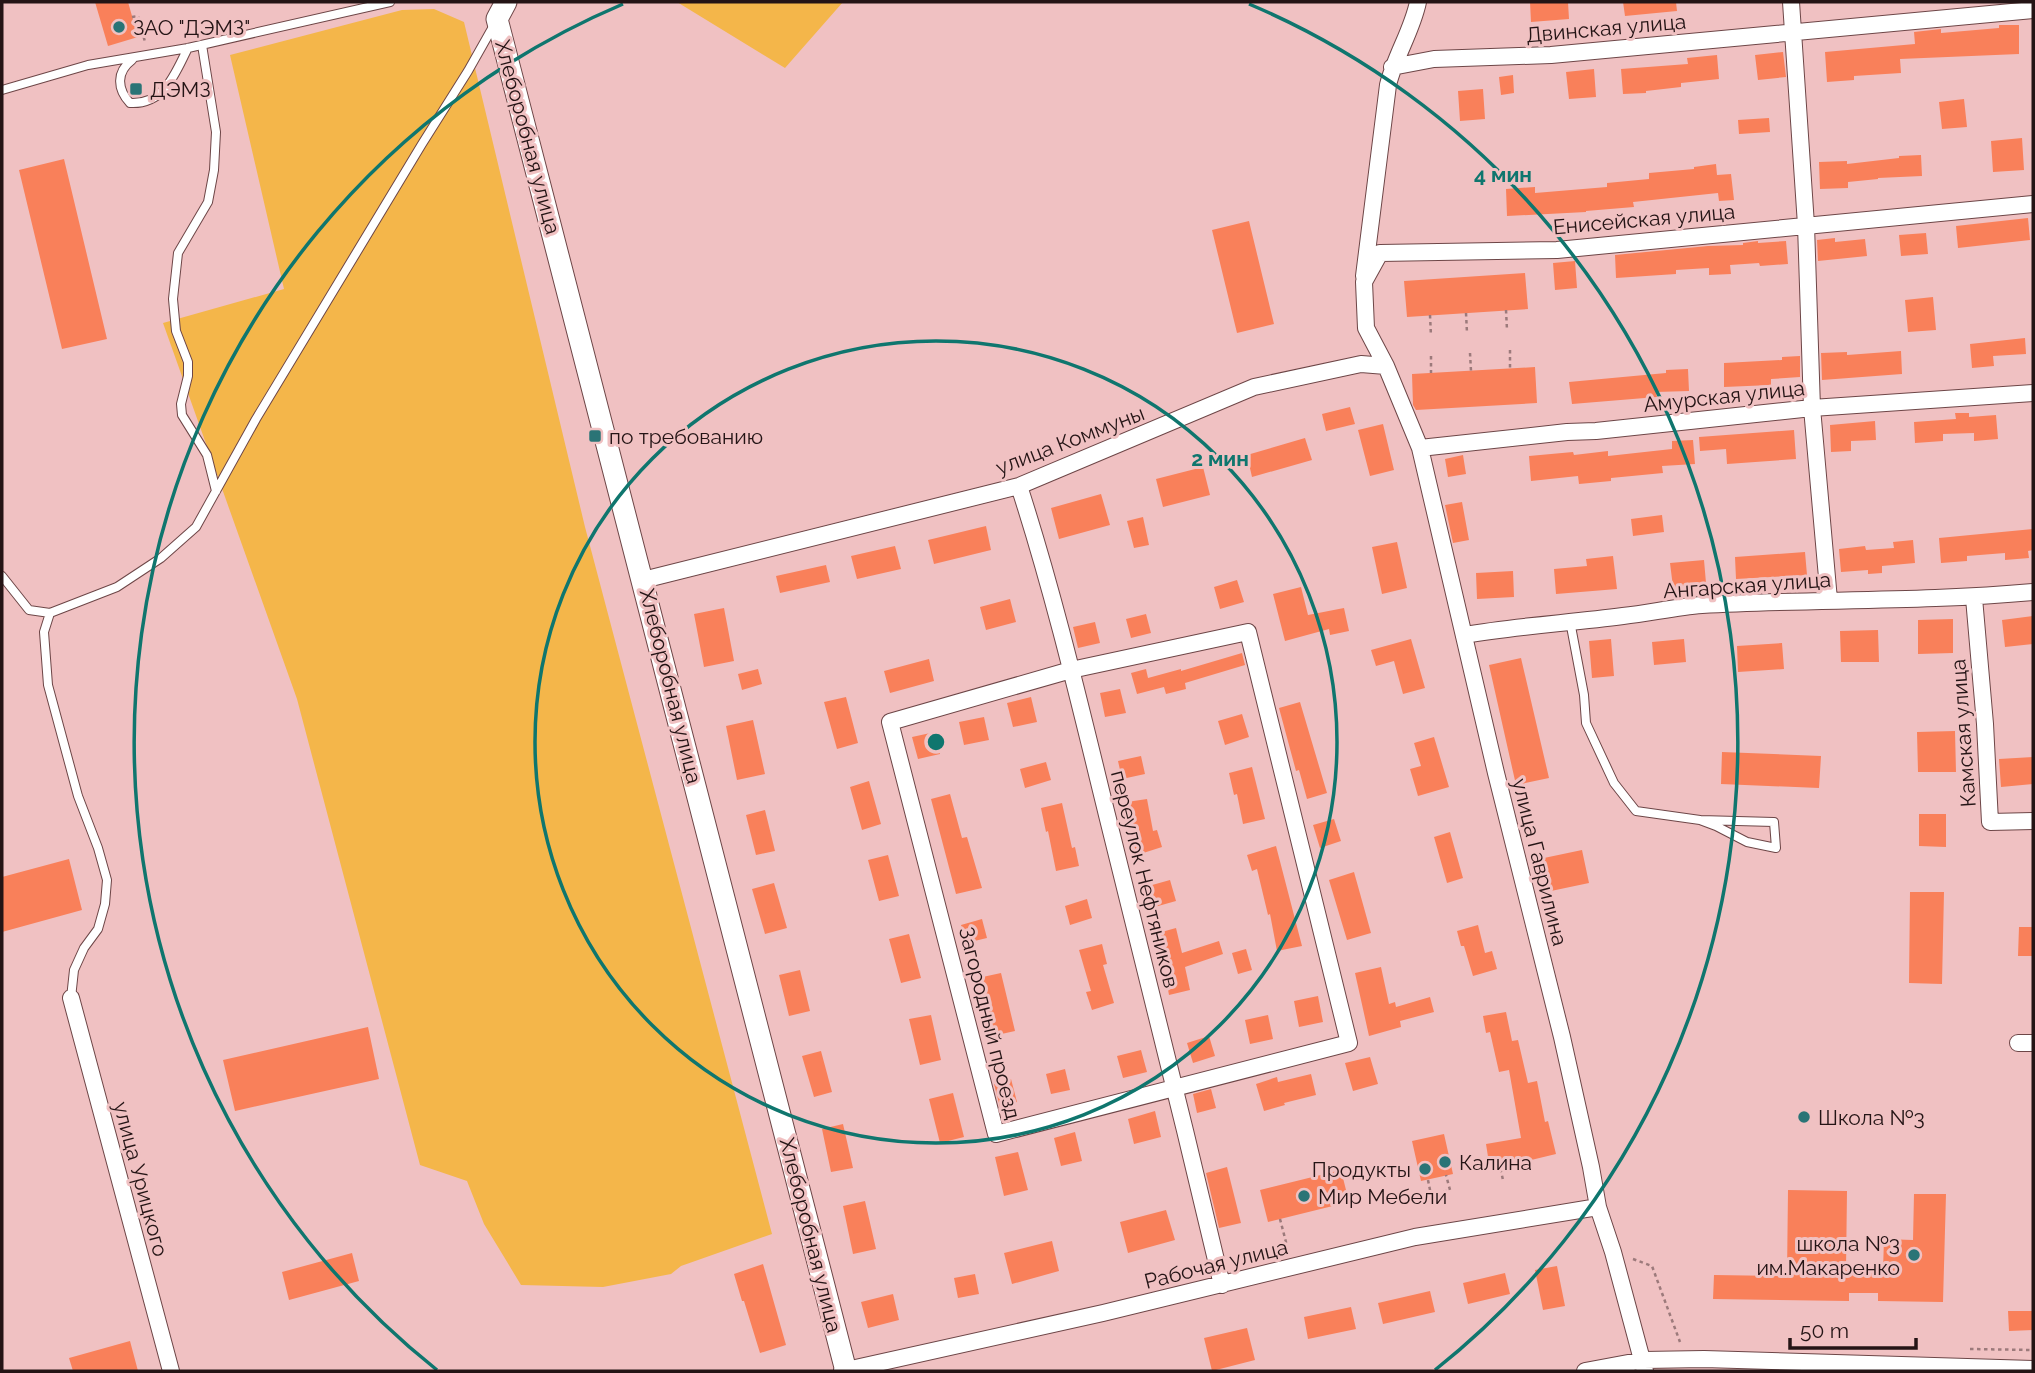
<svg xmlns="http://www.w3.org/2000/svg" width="2035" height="1373" font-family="Raleway,sans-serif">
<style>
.green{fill:#f4b64a}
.building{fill:#f9805a}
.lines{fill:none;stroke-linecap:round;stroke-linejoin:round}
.lane-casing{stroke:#6d4647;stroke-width:10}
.street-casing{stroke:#6d4647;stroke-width:18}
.secondary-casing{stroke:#6d4647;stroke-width:23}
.path{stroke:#9c7a7b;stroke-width:2.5;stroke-dasharray:3.5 3.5;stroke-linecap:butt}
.lane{stroke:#fff;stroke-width:8}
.street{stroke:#fff;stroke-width:16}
.secondary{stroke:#fff;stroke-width:21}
.ring{fill:none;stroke:#0f766e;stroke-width:3.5}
.poi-dot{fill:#2a7476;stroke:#f0c1c2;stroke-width:2.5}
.labels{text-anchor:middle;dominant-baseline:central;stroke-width:6;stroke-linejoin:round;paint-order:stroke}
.poi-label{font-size:21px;fill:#241415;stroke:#f0c1c2;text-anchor:start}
.street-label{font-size:21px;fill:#241415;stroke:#f0c1c2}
.centre{fill:#0f766e;stroke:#f0c1c2;stroke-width:3.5}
.ring-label{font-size:21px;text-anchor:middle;font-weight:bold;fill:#0f766e;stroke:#f0c1c2;stroke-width:6;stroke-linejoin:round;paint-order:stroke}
</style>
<rect width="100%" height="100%" fill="#f0c1c2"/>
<path class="green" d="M677,2h166l-58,66z
M434,9l30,13 121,505 187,707 -91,32 -10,8 -68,13 -82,-2 -37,-61 -17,-43 -47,-16 -123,-466 -134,-376 121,-34 -54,-234 172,-45z"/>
<path class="building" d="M95,2h33l10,35 -30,9z
M1530,2h38l1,17 -38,3z
M1623,2h53l1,9 -52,5z
M1999,25h20v29l-119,5 1,14 -47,3v4l-27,2 -2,-30 90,-8 -1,-12 27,-3v4l58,-5z
M1783,52l3,25 -28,3 -3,-25z
M1717,55l2,24 -38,4v4l-35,4v2l-23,1 -2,-25 67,-5 -1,-6z
M1594,69l2,28 -27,2 -3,-27z
M1513,75l1,18 -13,2 -2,-18z
M1483,89l2,30 -25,2 -2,-30z
M1964,99l3,28 -25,2 -3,-27z
M1769,118l1,14 -31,2 -1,-14z
M2022,138l2,32 -31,2 -2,-31z
M1921,155l1,21 -44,2v1l-30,3v6l-28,1 -1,-27 28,-1v3l52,-6v-2z
M64,159l43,180 -45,10 -43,-179z
M1716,164l1,11 14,-1 3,26 -15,1 -1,-8 -85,9 1,5 -48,4v1l-79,4 -1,-27 29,-2v6l72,-6v-4l42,-4v-6l45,-4v-2z
M2028,218l2,22 -72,8 -2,-22z
M1249,221l25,103 -37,9 -25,-103z
M1926,233l2,21 -27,2 -2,-21z
M1835,238v4l30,-3 2,17 -49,5 -1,-21z
M1758,241v2l28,-2 2,23 -28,2 -1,-3 -29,2 1,9 -22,1v-7l-33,2v4l-60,4 -1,-23 93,-9 35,-1v-2z
M1575,261l2,27 -22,2 -2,-27z
M1525,273l3,36 -121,8 -3,-36z
M1933,297l3,33 -28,2 -3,-32z
M2025,338l1,16 -33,2 1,10 -22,2 -2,-24z
M1901,351l1,23 -80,6 -1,-27 26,-1v3z
M1800,356v21l-29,2v6l-47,2v-24l58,-3v-3z
M1535,367l2,36 -121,7 -3,-5 -1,-31z
M1688,369l1,22 -33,1 1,5 -85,7 -3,-22 97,-9v-3z
M1350,407l5,17 -29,7 -4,-17z
M1955,413h14v4l27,-2 2,24 -24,2v-8l-31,1v7l-28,2 -1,-21 42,-3z
M1875,421l1,19 -25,1v10l-20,1 -1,-27z
M1383,424l11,46 -24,6 -12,-46z
M1794,430l2,29 -69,5 -1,-15 -26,2 -1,-14z
M1305,438l7,22 -60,17 -5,-22z
M1693,440l2,24 -33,2 1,7 -52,5v3l-32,3 -1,-8 -47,5 -2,-25 44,-4 1,3 34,-4v5l64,-7v-8z
M1463,455l3,19 -18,3 -3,-18z
M1203,467l7,28 -47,12 -7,-28z
M1101,494l9,31 -51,14 -8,-31z
M1462,502l7,38 -16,3 -8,-38z
M1662,515l2,17 -31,4 -2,-17z
M1143,517l6,28 -15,3 -7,-27z
M986,526l5,24 -57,14 -6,-24z
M2033,529v21l-5,1 1,7 -24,2v-7l-38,3v5l-26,2 -2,-25z
M1913,540l2,23 -33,3v7l-14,1v-4l-27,2 -2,-23 26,-3 1,4 28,-2 -1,-6z
M1397,542l10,46 -25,6 -10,-47z
M895,546l6,23 -44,10 -6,-23z
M1805,552l2,23 -71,4 -1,-22z
M1613,556l4,33 -61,5 -2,-25 33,-3 -1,-7z
M1704,560l2,23 -33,4 -3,-24z
M826,565l4,17 -50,11 -4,-17z
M1513,571l1,26 -37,2 -1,-26z
M1237,580l7,22 -24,7 -6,-22z
M1301,587l7,28 36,-7 5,23 -19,4 -1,-6 -44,12 -12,-47z
M1010,599l6,23 -30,8 -6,-23z
M724,608l10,53 -30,6 -10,-53z
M1146,614l5,19 -20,5 -5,-19z
M2033,616v28l-28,3 -3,-27z
M1953,619v34l-35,1v-34z
M1095,622l5,21 -22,5 -5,-21z
M1878,630l1,32h-38l-1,-31z
M1411,639l14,49 -22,6 -9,-33 -18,5 -5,-16z
M1611,639l3,37 -22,2 -3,-37z
M1684,639l2,23 -32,3 -2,-23z
M1782,643l2,26 -46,3 -1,-26z
M1242,653l3,12 -60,18 1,6 -20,5 -2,-7 -27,7 -6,-21 15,-4 2,9 33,-9v2z
M1521,658l28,120 -33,7 -27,-120z
M929,659l5,22 -44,12 -6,-22z
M758,669l4,15 -20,6 -4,-16z
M1120,689l6,24 -21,4 -5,-24z
M846,697l12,46 -21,6 -13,-47z
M1031,697l6,25 -24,5 -6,-24z
M1300,702l27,91 -20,6 -8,-29 -3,1 -17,-63z
M1242,714l7,23 -24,8 -7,-24z
M984,717l5,23 -25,5 -5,-23z
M753,720l12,54 -28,6 -11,-54z
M1955,731l1,41h-38l-1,-40z
M935,732l5,22 -22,5 -6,-22z
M1434,737l15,50 -31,9 -8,-27 11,-3 -7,-23z
M1722,752l99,4 -2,32 -98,-4z
M1141,756l4,18 -23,5 -4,-18z
M2033,757v27l-32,3 -2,-28z
M1046,762l5,18 -26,8 -5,-19z
M1252,767l13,52 -22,5 -6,-30 -3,1 -5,-22z
M869,781l12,43 -19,6 -12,-43z
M950,794l12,44 5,-1 15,51 -26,6 -25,-95z
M1147,799l6,32 4,-1 5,17 -25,8 -5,-17 1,-1 -6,-35z
M1062,803l10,45 3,-1 4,19 -23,5 -8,-40 -2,1 -5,-24z
M765,810l10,41 -19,4 -10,-40z
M1919,814h27v33l-27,-1z
M1334,819l7,22 -21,7 -7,-23z
M1450,832l13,46 -16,5 -13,-46z
M1276,846l26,100 -25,5 -7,-37 -2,1 -11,-46 -5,2 -5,-16z
M1582,850l7,33 -38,8 -7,-33z
M888,855l11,41 -20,5 -11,-41z
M69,859l13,51 -80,22v-55z
M1354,872l17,61 -24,7 -18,-60z
M1170,880l6,21 -25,7 -6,-21z
M774,883l13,45 -22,6 -13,-45z
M1910,892h34l-2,92 -33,-1z
M1087,899l5,19 -22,7 -5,-19z
M982,919l5,19 -21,5 -5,-18z
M1478,925l7,28 7,-2 5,18 -24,7 -9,-30h-3l-4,-15z
M2019,927h14v29h-15z
M1176,928l6,25 37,-12 4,13 -38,13 5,23 -21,5 -3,-16 4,-1 -12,-45z
M909,934l12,44 -20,5 -12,-44z
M1102,944l5,20 -4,1 11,38 -22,7 -6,-18 5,-1 -12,-41z
M1246,949l6,21 -14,4 -6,-21z
M1381,967l8,37 6,-2 1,5 34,-10 4,15 -34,9 1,6 -32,9 -14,-63z
M800,970l10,41 -21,5 -10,-41z
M1001,973l14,58 -27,6 -5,-20 4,-2 -9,-37z
M1318,996l5,26 -24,5 -5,-26z
M1506,1012l6,29 6,-1 10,43 9,-2 8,41 3,-1 8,33 -29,7 -1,-4 -37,6 -3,-19 35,-6 -12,-68 -10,2 -9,-40 -4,1 -3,-17z
M931,1015l10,45 -21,5 -11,-46z
M1268,1015l5,24 -23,5 -5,-24z
M368,1027l11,52 -144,32 -12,-51z
M1209,1036l6,20 -22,7 -6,-20z
M1141,1050l6,22 -24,6 -6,-22z
M821,1051l11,41 -18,5 -12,-41z
M1370,1057l8,27 -25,7 -8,-28z
M1065,1069l5,21 -19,4 -5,-20z
M1311,1074l5,21 -32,8 1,2 -21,6 -8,-27 21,-7 1,5z
M1011,1079l6,23 -17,5 -6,-23z
M1211,1089l5,19 -19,5 -4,-19z
M953,1093l11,44 -24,6 -11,-44z
M1155,1111l6,26 -27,7 -6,-25z
M843,1124l10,44 -22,4 -9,-43z
M1075,1132l7,29 -21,5 -7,-28z
M1444,1134l9,40 -32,7 -9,-40z
M1018,1152l10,38 -24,6 -9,-39z
M1227,1167l14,56 -22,5 -13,-55z
M1341,1170l8,32 -81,20 -8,-32z
M1788,1190l59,1 -1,79h37l1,-31 29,1 1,-46h32l-3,108 -65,-1v-8h-29v8l-136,-2 1,-24 73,1z
M865,1201l11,48 -23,5 -10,-48z
M1166,1210l9,30 -47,13 -8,-31z
M1052,1241l7,30 -47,13 -8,-31z
M352,1253l7,28 -70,19 -7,-28z
M763,1264l23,81 -26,8 -16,-52h-2l-8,-27z
M1557,1266l8,40 -22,4 -8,-40z
M1505,1273l5,21 -42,10 -5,-21z
M975,1274l4,20 -21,4 -4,-20z
M1430,1291l5,21 -52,12 -5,-21z
M893,1294l6,26 -31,8 -7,-26z
M1351,1307l5,22 -48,10 -4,-22z
M2008,1311h25v19l-24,1z
M1247,1328l8,32 -43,11 -8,-33z
M130,1341l8,30h-65l-4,-13z"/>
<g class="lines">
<defs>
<path id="lane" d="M202,45l14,87 -2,38 -6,32 -30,51 -5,46 3,32 12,31v14l-7,28 1,11 25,40 9,36
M132,60c-16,12 -15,29 -2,43 35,2 45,-30 58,-55
M2,90l86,-25 100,-17 202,-46
M2,576l27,34 21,3 67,-26 44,-29 35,-31 60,-108 166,-275 46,-73 26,-46
M50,613l-6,19 4,53 30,111 20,52 9,32 -2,24 -7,25 -14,19 -10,22 -3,28
M1570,621l14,74 2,28 28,60 22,28 64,9 16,6 31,16 29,6 -2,-26 -74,-2"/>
<path id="street" d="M1791,2l15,223 6,183 17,192
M1392,67l42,-8 117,-4 482,-45
M1364,276l24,-191c7,-29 24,-54 30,-83
M1420,448l147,-16 29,-1 216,-23 221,-15
M1019,486c35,108 61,219 88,329 39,156 78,313 115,470
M643,580l376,-94 235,-99 107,-23 25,2
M1974,598l11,126 5,98 43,-1
M1248,632l101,411 -353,91 -106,-412 181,-52z
M1464,635c53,-9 106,-12 159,-19 27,-3 53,-9 79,-11 111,-6 221,-3 331,-13
M71,998l100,373
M2018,1043h15
M842,1371l261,-58 312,-76 183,-30
M1585,1371l59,-11 60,-1 329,10
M1645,1371l-32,-119 -15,-45 -7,-40 -29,-130 -66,-264 -76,-325 -34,-82 -20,-38 -2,-46 16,-29 177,-3 476,-46"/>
<path id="secondary" d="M506,2l-9,17 349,1352"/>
</defs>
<use href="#lane" class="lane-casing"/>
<use href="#street" class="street-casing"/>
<use href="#secondary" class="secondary-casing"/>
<path class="path" d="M132,17l6,-1 7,26
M1506,310l1,20
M1466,313l1,20
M1430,315l1,21
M1510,350v18
M1470,353l1,18
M1431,356v17
M1499,1162l4,18
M1428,1180l3,15 19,-5 -4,-15
M1280,1219l7,27
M1633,1259l19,7 28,76
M1970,1349l63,1"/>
<use href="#lane" class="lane"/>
<use href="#street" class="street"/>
<use href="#secondary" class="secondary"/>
</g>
<g class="ring">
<circle cx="936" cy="742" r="401"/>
<path d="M437 1370A802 802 0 0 1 623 4M1249 4A802 802 0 0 1 1435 1370"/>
</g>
<g class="poi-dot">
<circle cx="119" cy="27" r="7"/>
<rect x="129" y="82" width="14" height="14" rx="3.5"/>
<rect x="588" y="429" width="14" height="14" rx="3.5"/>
<circle cx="1804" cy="1117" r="7"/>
<circle cx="1445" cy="1162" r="7"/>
<circle cx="1425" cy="1169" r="7"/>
<circle cx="1304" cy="1196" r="7"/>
<circle cx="1914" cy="1255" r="7"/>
</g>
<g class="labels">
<g class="poi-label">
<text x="133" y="27">ЗАО "ДЭМЗ"</text>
<text x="150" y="89">ДЭМЗ</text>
<text x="609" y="436">по требованию</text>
<text x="1818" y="1117">Школа №3</text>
<text x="1459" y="1162">Калина</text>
<text x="1411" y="1169" text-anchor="end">Продукты</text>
<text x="1318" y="1196">Мир Мебели</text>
<text x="1900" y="1243" text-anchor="end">школа №3<tspan x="1900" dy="24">им.Макаренко</tspan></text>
</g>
<g class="street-label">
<text transform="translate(1606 28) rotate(-5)">Двинская улица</text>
<text transform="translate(528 137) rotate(75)">Хлеборобная улица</text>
<text transform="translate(1644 219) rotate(-5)">Енисейская улица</text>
<text transform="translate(1724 396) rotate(-6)">Амурская улица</text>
<text transform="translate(1070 440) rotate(-21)">улица Коммуны</text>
<text transform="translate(1747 585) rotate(-4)">Ангарская улица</text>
<text transform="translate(671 686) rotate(76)">Хлеборобная улица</text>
<text transform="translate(1963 733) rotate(-94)">Камская улица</text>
<text transform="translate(1540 862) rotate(76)">улица Гаврилина</text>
<text transform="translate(1145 879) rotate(76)">переулок Нефтяников</text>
<text transform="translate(990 1023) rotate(76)">Загородный проезд</text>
<text transform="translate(141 1179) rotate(75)">улица Урицкого</text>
<text transform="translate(811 1235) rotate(76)">Хлеборобная улица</text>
<text transform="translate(1216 1264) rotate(-14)">Рабочая улица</text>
</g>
</g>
<circle cx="936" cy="742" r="10" class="centre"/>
<g class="ring-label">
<text x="1503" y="182">4 мин</text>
<text x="1220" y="466">2 мин</text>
</g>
<rect width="2035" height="1373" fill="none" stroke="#241415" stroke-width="7"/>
<path d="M1790 1338v10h126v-10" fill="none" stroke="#241415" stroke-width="3.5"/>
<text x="1800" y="1338" font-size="21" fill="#241415" stroke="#f0c1c2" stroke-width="5" paint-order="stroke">50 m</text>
</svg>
